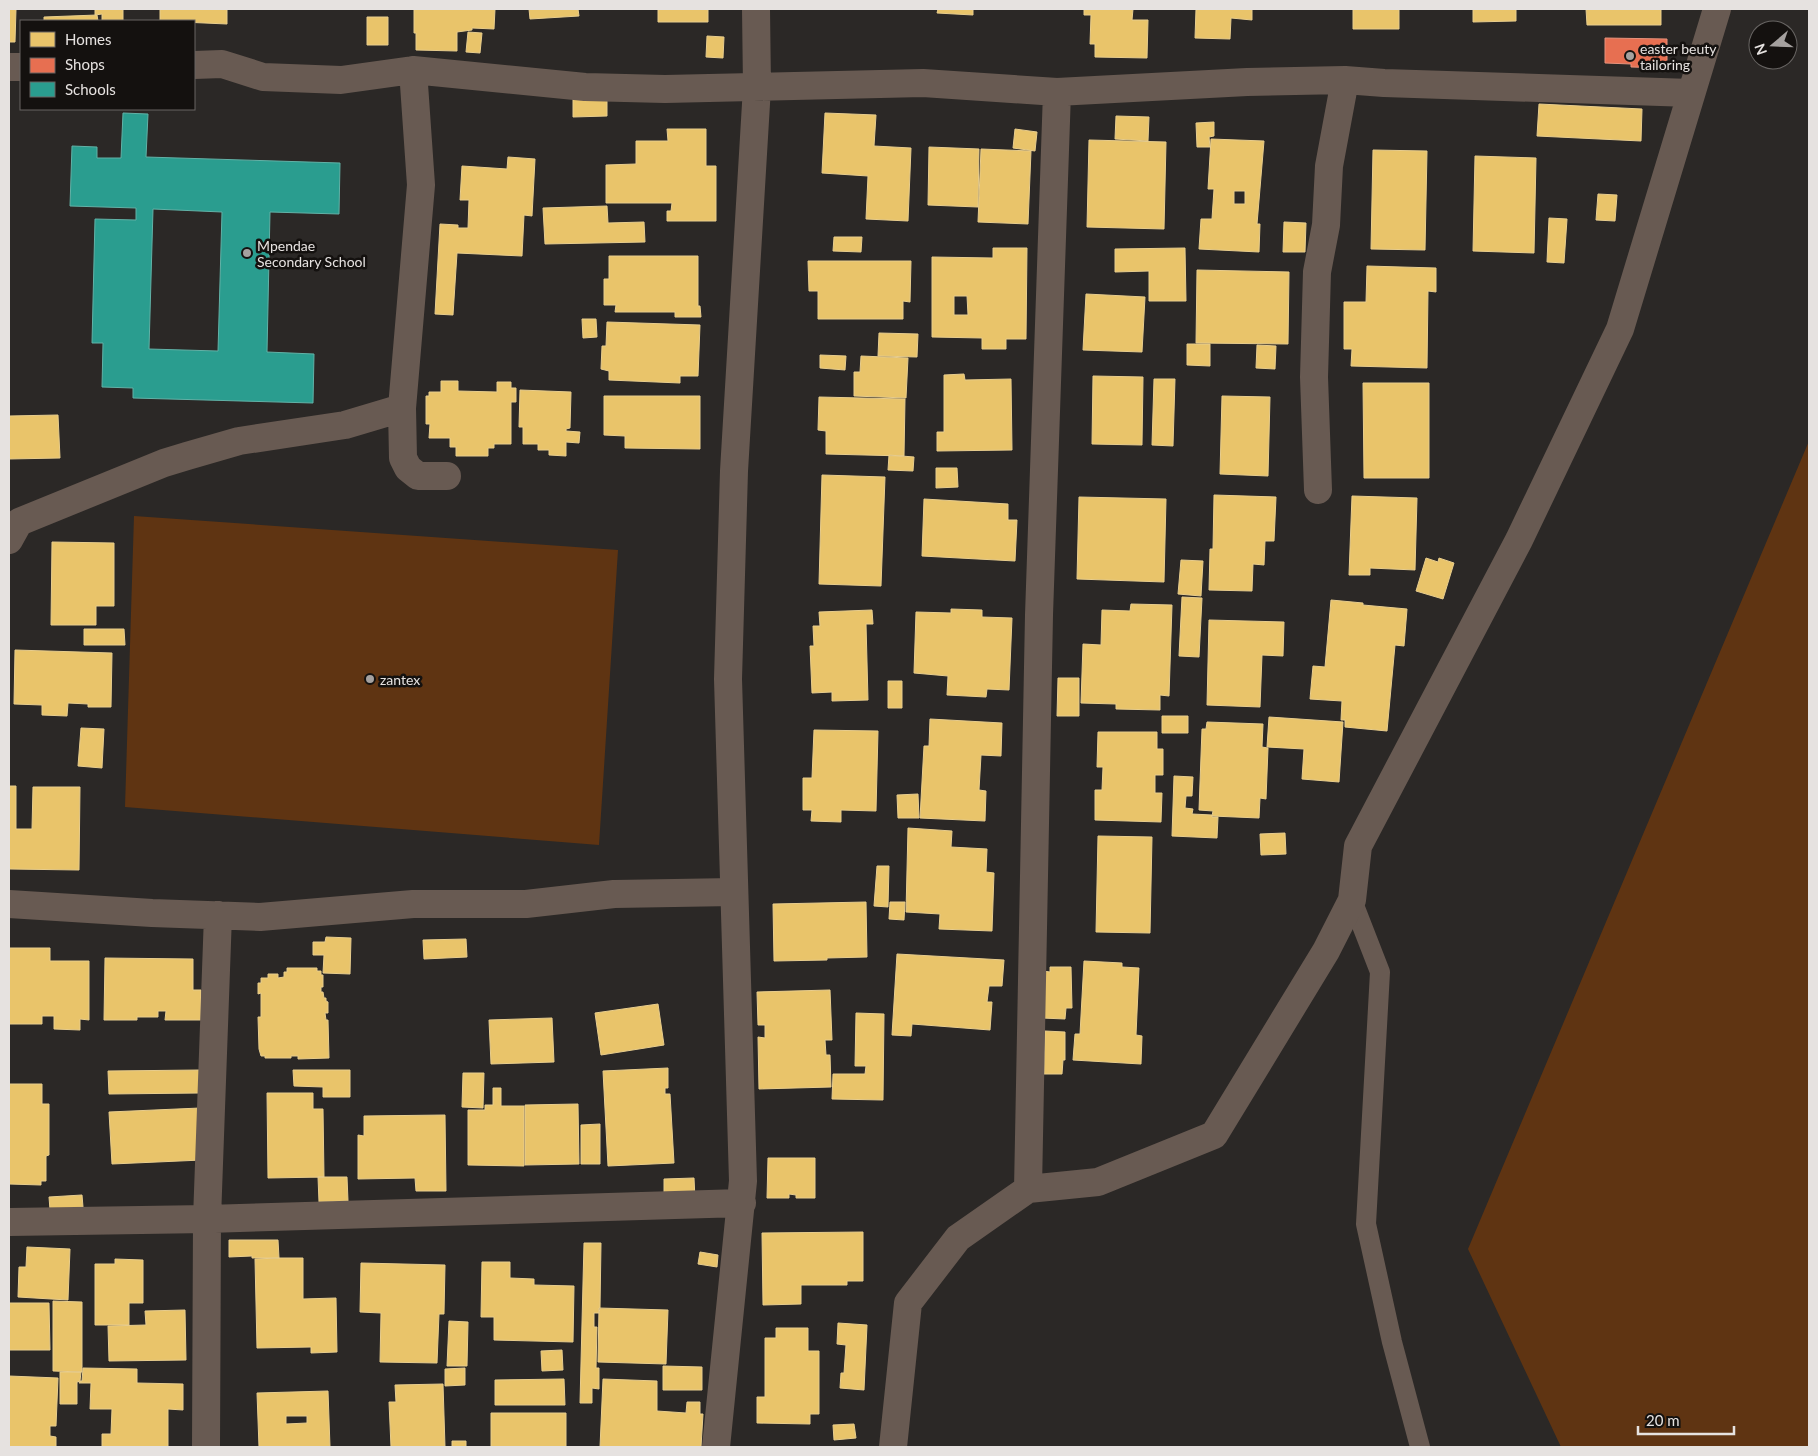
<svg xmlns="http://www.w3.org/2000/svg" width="1818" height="1456" font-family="Lato,sans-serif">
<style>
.green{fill:#5f3412}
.homes{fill:#e9c46a;stroke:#e8cd8d;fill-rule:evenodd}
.shops{fill:#e76f51;stroke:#e7927c}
.schools{fill:#2a9d8f;stroke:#62b2a7;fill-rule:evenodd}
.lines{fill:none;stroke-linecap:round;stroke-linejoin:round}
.lane{stroke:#685a52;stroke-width:20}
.street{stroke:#685a52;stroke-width:28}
.poi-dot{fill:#a5a19f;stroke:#14110f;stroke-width:2}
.labels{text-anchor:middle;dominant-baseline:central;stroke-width:5;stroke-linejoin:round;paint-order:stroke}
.poi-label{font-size:14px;fill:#e6e2e0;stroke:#14110f;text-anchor:start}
</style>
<rect width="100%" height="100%" fill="#2b2826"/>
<path class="green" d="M1809,441v1006h-248l-93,-198z
M134,516l484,34 -19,295 -474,-38z"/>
<path class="homes" d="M9,9h7l-1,33h-6z
M95,9h28v12h-21v-7l-7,1z
M160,9h67v15l-67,-3z
M414,9h81l-1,20 -22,-1v2l-15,2v19l-41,-1v-17h-2z
M529,9h49l1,7 -49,3z
M658,9h50v13h-50z
M938,9h35v6l-36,-2z
M1084,9h49l-1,11h16l-1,38 -52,-1v-13h-5l1,-29h-7z
M1196,9h56v11l-21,-2 -1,21 -35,-1z
M1353,9h46v20h-46z
M1473,9h43v12l-43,1z
M1586,9h75v16h-74z
M97,15l1,6h-54v-4z
M367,17h21v28h-21z
M468,32l14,1 -2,20 -14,-1z
M707,36l17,1 -1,21 -17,-1z
M607,93v23l-34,1v-23z
M1539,104l103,5 -1,32 -104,-5z
M825,113l51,2 -2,31 37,2 -3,73 -42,-2 2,-43 -46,-3z
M1116,116l33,1 -1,24 -33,-2z
M1214,122v14l-5,1 1,10h-13l-1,-24z
M667,129h39v37h10v55h-49v-10h4l1,-8h-66v-38l30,-1v-23h32z
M1015,129l22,3 -2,19 -22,-3z
M1211,139l53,2 -7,83h3l-1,28 -60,-3 2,-30h11l2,-30h-6zM1234,191h11v13h-11z
M1089,140l77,2 -2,87 -77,-2z
M929,147l50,2 -1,58 -50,-2z
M981,149l50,2 -3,73 -50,-2z
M1373,150l54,1 -2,99 -54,-1z
M1475,156l61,2 -2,95 -61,-2z
M508,157l27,2 -3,57 -8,-1 -2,41 -65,-3 -4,62 -18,-1 5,-90 18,1v3h10l1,-28h-9l2,-34 45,3z
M1598,194l19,1 -2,26 -19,-1z
M607,206l1,17 36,-1 1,20 -100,2 -2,-36z
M1549,218l18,1 -3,44 -17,-1z
M1284,222l22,1 -1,29h-22z
M834,237h28l-1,15 -28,-1z
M993,248h34l-1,91h-20v10h-24v-11l-50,-1v-80l61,1zM954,296h13l1,19h-14z
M1185,248l1,53h-37v-30l-34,1v-23z
M609,256h89v50h2l1,11h-26v-5h-60l1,-7h-12v-26h5z
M808,261h103l-1,41 -7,-1v18h-85v-28h-9z
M1367,266l69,2v24l-8,-1 -1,77 -76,-2 1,-17h-8v-47h22z
M1197,270l92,2 -1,72 -92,-1z
M1086,294l59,3 -3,55 -59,-2z
M582,319h14l1,18 -14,1z
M607,322l93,3 -2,51h-18v7l-71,-3v-9l-8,-2 1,-23h4z
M879,333l39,1 -1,23 -39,-1z
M1187,344h23v22l-23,-1z
M1257,345l19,1 -1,23 -19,-1z
M820,355l26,1 -1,14 -25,-2z
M861,356l47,2 -2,40 -52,-2v-24h6z
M964,374l1,6 46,-1 1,71 -75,1v-19h7v-57z
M1093,376l50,1 -1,68 -50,-1z
M1154,379h21l-2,67 -21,-1z
M441,381h17v10l39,1v-10h14v6h5v14h-5v42h-17v4h-6v8h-32v-9h-6v-9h-21l1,-14h-4v-28h3v-4h12z
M1363,383h66v95h-65z
M520,390l51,2 -1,36 -4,1v2l14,1 -1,11 -13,-1v14l-17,-1v-5h-11v-6h-15v-17h-4z
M604,396h96v53l-75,-1v-12l-21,-1z
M1222,396l48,1 -2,79 -48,-2z
M819,397l86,2 -1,57 -78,-2v-23l-8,-1z
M58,415l2,43 -51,1v-43z
M889,455l25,2 -1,14 -25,-1z
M936,468h21l1,19 -22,1z
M822,475l63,2 -4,109 -62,-2z
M1214,495l62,2 -2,44h-9l-1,24 -11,-1 -1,27 -43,-1 1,-41h3z
M1352,496l65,2 -2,72 -45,-2v7h-21z
M1079,497l87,2 -2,83 -87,-3z
M924,499l84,5v16h9l-2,41 -93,-5z
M52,542l62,1v63h-18v19h-45z
M1426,558l12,4 1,-4 15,5 -11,36 -27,-8z
M1181,560l22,1 -2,35 -23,-2z
M1182,597l20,1 -3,59 -20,-1z
M1331,600l32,3v2l44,4 -3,37 -9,-1 -8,86 -42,-4v-7h-4l1,-19 -32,-2 3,-33 12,1z
M1131,604l41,1 -3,91 -9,-1v15l-44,-1v-5l-35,-1 2,-59 18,1 1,-35 28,1z
M951,609l31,1v7l30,1 -3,72 -22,-1 -1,8 -39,-2 1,-19 -34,-3 2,-61 35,1z
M872,610l1,14h-7l2,76 -36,1v-9l-20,1 -2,-47h4l-1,-20h7l-1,-14z
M1209,620l75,2 -1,34 -21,-1 -2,52 -53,-2z
M84,629h40l1,16h-41z
M15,650l97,3 -1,54h-23v-3l-20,-1 -1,13 -25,-1v-10l-28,-1z
M1058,678h21v38h-22z
M888,681h14v27h-14z
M1162,716h26v17h-26z
M1269,717l74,5 -4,60 -37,-3 2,-30 -37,-2z
M930,719l72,4 -1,33 -20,-1 -2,35 7,1 -1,30 -65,-3 4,-72h5z
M1207,722l56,2 -1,23 6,1 -2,51 -6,-1 -1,20 -47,-2 1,-5 -14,-1 3,-81h4z
M81,728l23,1 -2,39 -24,-2z
M814,730l64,1 -2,80 -35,-1v12l-30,-1 1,-11h-9v-32h9z
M1098,732h59v17h6v26h-8v18h7l-1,29 -66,-2v-30h7l1,-23h-6z
M1174,776l19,1 -1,19h-6l-1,12 8,1 -1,5 20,1v2h6l-1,21 -45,-2z
M9,786h7v43h16l1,-42h47l-1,83 -70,-1z
M918,794l1,24h-21l-1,-23z
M908,828l44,3 -1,16 36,2 -1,23 8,1 -2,58 -53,-2 1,-15 -34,-2z
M1285,833l1,21 -25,1 -1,-21z
M1098,836l54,1 -2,96 -54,-1z
M877,866h12l-1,41 -14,-1z
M866,902l1,55 -40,1v2l-53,1 -1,-57z
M890,902h15l-1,18 -15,-1z
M326,937l25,1 -1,36 -27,-1 1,-18h-11v-13h12z
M466,939l1,18 -43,2 -1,-19z
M9,948h41v13h39v59l-9,-1v11l-26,-1v-13h-12v8h-33z
M897,954l107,6 -2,26h-13l-2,16h5l-2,28 -78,-6 -1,12 -19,-1z
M105,958l88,1v31h8v30h-36l1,-9h-8v6h-21v3h-33z
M1084,961l38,2v4l17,1 -3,67 6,1 -1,28 -68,-4 2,-26h5z
M1050,967h21l1,41h-6l-1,11 -23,-1 1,-47 7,1z
M287,968h30v3h4v4h2v12h-2v5h2l1,6h2v3l2,1v11h-3l1,7h2l1,38 -31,1v-3h-7v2h-26v-2h-4l-2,-7 -1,-32h3v-24l-3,1v-11h3v-5h7v-4h10v4l6,-1v-5h3z
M830,990l2,50h-7l1,15h4l1,32 -72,2 -1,-52 7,1v-13h-7l-1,-33z
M658,1004l6,41 -63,10 -6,-42z
M856,1013l28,1 -1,86 -51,-1 1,-25h32l1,-8h-11z
M552,1018l2,44 -63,2 -2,-44z
M1045,1031l20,1v28h-2l-1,14h-18z
M668,1068v20h-3v6h5l4,69 -66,3 -5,-95z
M200,1070v23l-91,1 -1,-23z
M293,1070h57v27h-27v-10l-29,-1z
M463,1073h21l-1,35 -21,-1z
M9,1084h33v20h7v51l-3,1v25h-5v4l-32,-1z
M493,1088h8v18h23v60l-56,-1v-55h17v-5h8z
M267,1093h46v16h10l1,68 -56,1z
M578,1104l1,60 -54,1v-60z
M200,1108l2,52 -90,4 -3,-52z
M445,1115l1,76h-30l-1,-13 -57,1v-44l6,1v-20z
M600,1124v40h-19v-39z
M768,1158h47v40h-19v-3l-7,-1v4h-22z
M318,1177h29l1,24 -29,1z
M694,1178l1,21 -31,2v-22z
M82,1195l1,12 -33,3 -1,-13z
M863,1232v49h-16v4h-46v19l-38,1 -1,-72z
M229,1240h49l1,18h-27v-2l-23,1z
M584,1243h17l-1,65 -1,5h-5v14h3l-1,41h3v21l-7,-1v15h-12z
M27,1247l43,2 -2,51 -50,-3 1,-30h7z
M700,1252l18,3 -1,12 -19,-3z
M279,1258h24v41l33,-1 1,54 -26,1v-6l-54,1 -2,-89z
M115,1259l28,1v43h-14v22h-34v-61h20z
M482,1262h28v16l24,1v6l40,1 -1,56 -79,-2v-23h-13z
M361,1263l84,2 -1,49h-5l-2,49 -57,-1 1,-49 -21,-1z
M53,1301l29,1v70l-29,-1z
M9,1303h40l1,47h-41z
M599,1308l69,2 -2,54 -68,-2z
M185,1310l1,50 -77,1 -1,-35 38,-1 -1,-14z
M449,1321l19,1 -1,44h-20z
M838,1323l29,2 -3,65 -24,-2 1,-15h3l2,-28 -9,-1z
M776,1328h32v23h11v63h-9v10l-53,-1v-26h8v-59h11z
M562,1350l1,20 -21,1 -1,-20z
M663,1366l39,1v23h-39z
M83,1368l54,1v14l46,1v26l-15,-1v38h-66v-13h9l1,-25h-22l1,-26h-12l1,-2h2z
M465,1368v17l-20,1v-17z
M60,1372h21l-1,9 -3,1v22h-17z
M9,1376l49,2 -2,48h-6v10l6,1v10h-47z
M564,1379l1,26h-70v-25z
M603,1379l54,2v30l29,2 1,-11h13v12h3l-2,33h-101z
M443,1384l2,63h-54l-2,-45h7l-1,-17z
M328,1391l2,56h-71l-2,-54zM286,1416h21v7l-21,1z
M491,1413h75v34h-75z
M854,1424l2,14 -22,2 -1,-15z
M452,1441h14v6h-14z"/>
<path class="shops" d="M1605,38l62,1v29l-36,-1v-3l-26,-1z"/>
<path class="schools" d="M123,113l25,1 -2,43 194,6 -1,51 -69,-2 -3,140 47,2 -1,49 -180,-5v-10l-31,-1 1,-44h-11l3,-124 41,1v-12l-66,-2 2,-60 25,1v11h24zM153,209l69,3 -4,139 -69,-2z"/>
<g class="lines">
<path class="lane" d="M1352,900l28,72 -14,252 26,118 28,105"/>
<path class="street" d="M194,65l28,-1 41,13 78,3 72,-10 172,17 80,2 258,-6 134,9 190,-10 98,-2 39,3 307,10
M9,67h12
M413,70l8,115 -19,223 1,50 5,10 10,8h29
M1318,490l-4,-113 3,-105 9,-47 3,-59 16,-86
M9,540l10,-18 145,-59 23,-7 52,-15 106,-16 57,-17
M9,904l143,9 108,4 153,-13h113l88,-10 120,-2
M1028,1189l11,-574 18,-523
M9,1222l198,-3 535,-16
M206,1447l1,-228 11,-304
M716,1447l27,-266 -15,-502 6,-208 23,-384 -1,-78
M893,1447l15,-144 50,-65 70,-49 70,-7 116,-47 112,-184 26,-51 6,-54 161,-306 101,-211 97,-320"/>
</g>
<g class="poi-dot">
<circle cx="1630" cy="56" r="5"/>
<circle cx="247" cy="253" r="5"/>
<circle cx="370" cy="679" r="5"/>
</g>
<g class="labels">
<g class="poi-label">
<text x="1640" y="48">easter beuty<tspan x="1640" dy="16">tailoring</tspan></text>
<text x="257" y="245">Mpendae<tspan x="257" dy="16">Secondary School</tspan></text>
<text x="380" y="679">zantex</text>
</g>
</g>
<rect width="1818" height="1456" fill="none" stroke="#e6e2e0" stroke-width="20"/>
<rect x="20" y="20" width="175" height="90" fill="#14110f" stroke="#686563"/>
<rect x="30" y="32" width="25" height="15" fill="#e9c46a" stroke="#686563"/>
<text x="65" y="45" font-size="15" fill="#e6e2e0">Homes</text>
<rect x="30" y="58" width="25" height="15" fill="#e76f51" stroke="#686563"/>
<text x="65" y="70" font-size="15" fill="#e6e2e0">Shops</text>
<rect x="30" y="82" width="25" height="15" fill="#2a9d8f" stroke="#686563"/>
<text x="65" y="95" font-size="15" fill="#e6e2e0">Schools</text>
<g transform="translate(1773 45) rotate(251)"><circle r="24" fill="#14110f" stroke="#686563"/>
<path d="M0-4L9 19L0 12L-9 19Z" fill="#a5a19f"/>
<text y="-8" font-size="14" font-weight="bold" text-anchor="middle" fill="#e6e2e0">N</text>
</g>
<path d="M1638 1426v8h96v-8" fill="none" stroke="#e6e2e0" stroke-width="2.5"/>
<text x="1646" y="1426" font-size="15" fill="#e6e2e0" stroke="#14110f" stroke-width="4" paint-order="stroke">20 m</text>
</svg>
